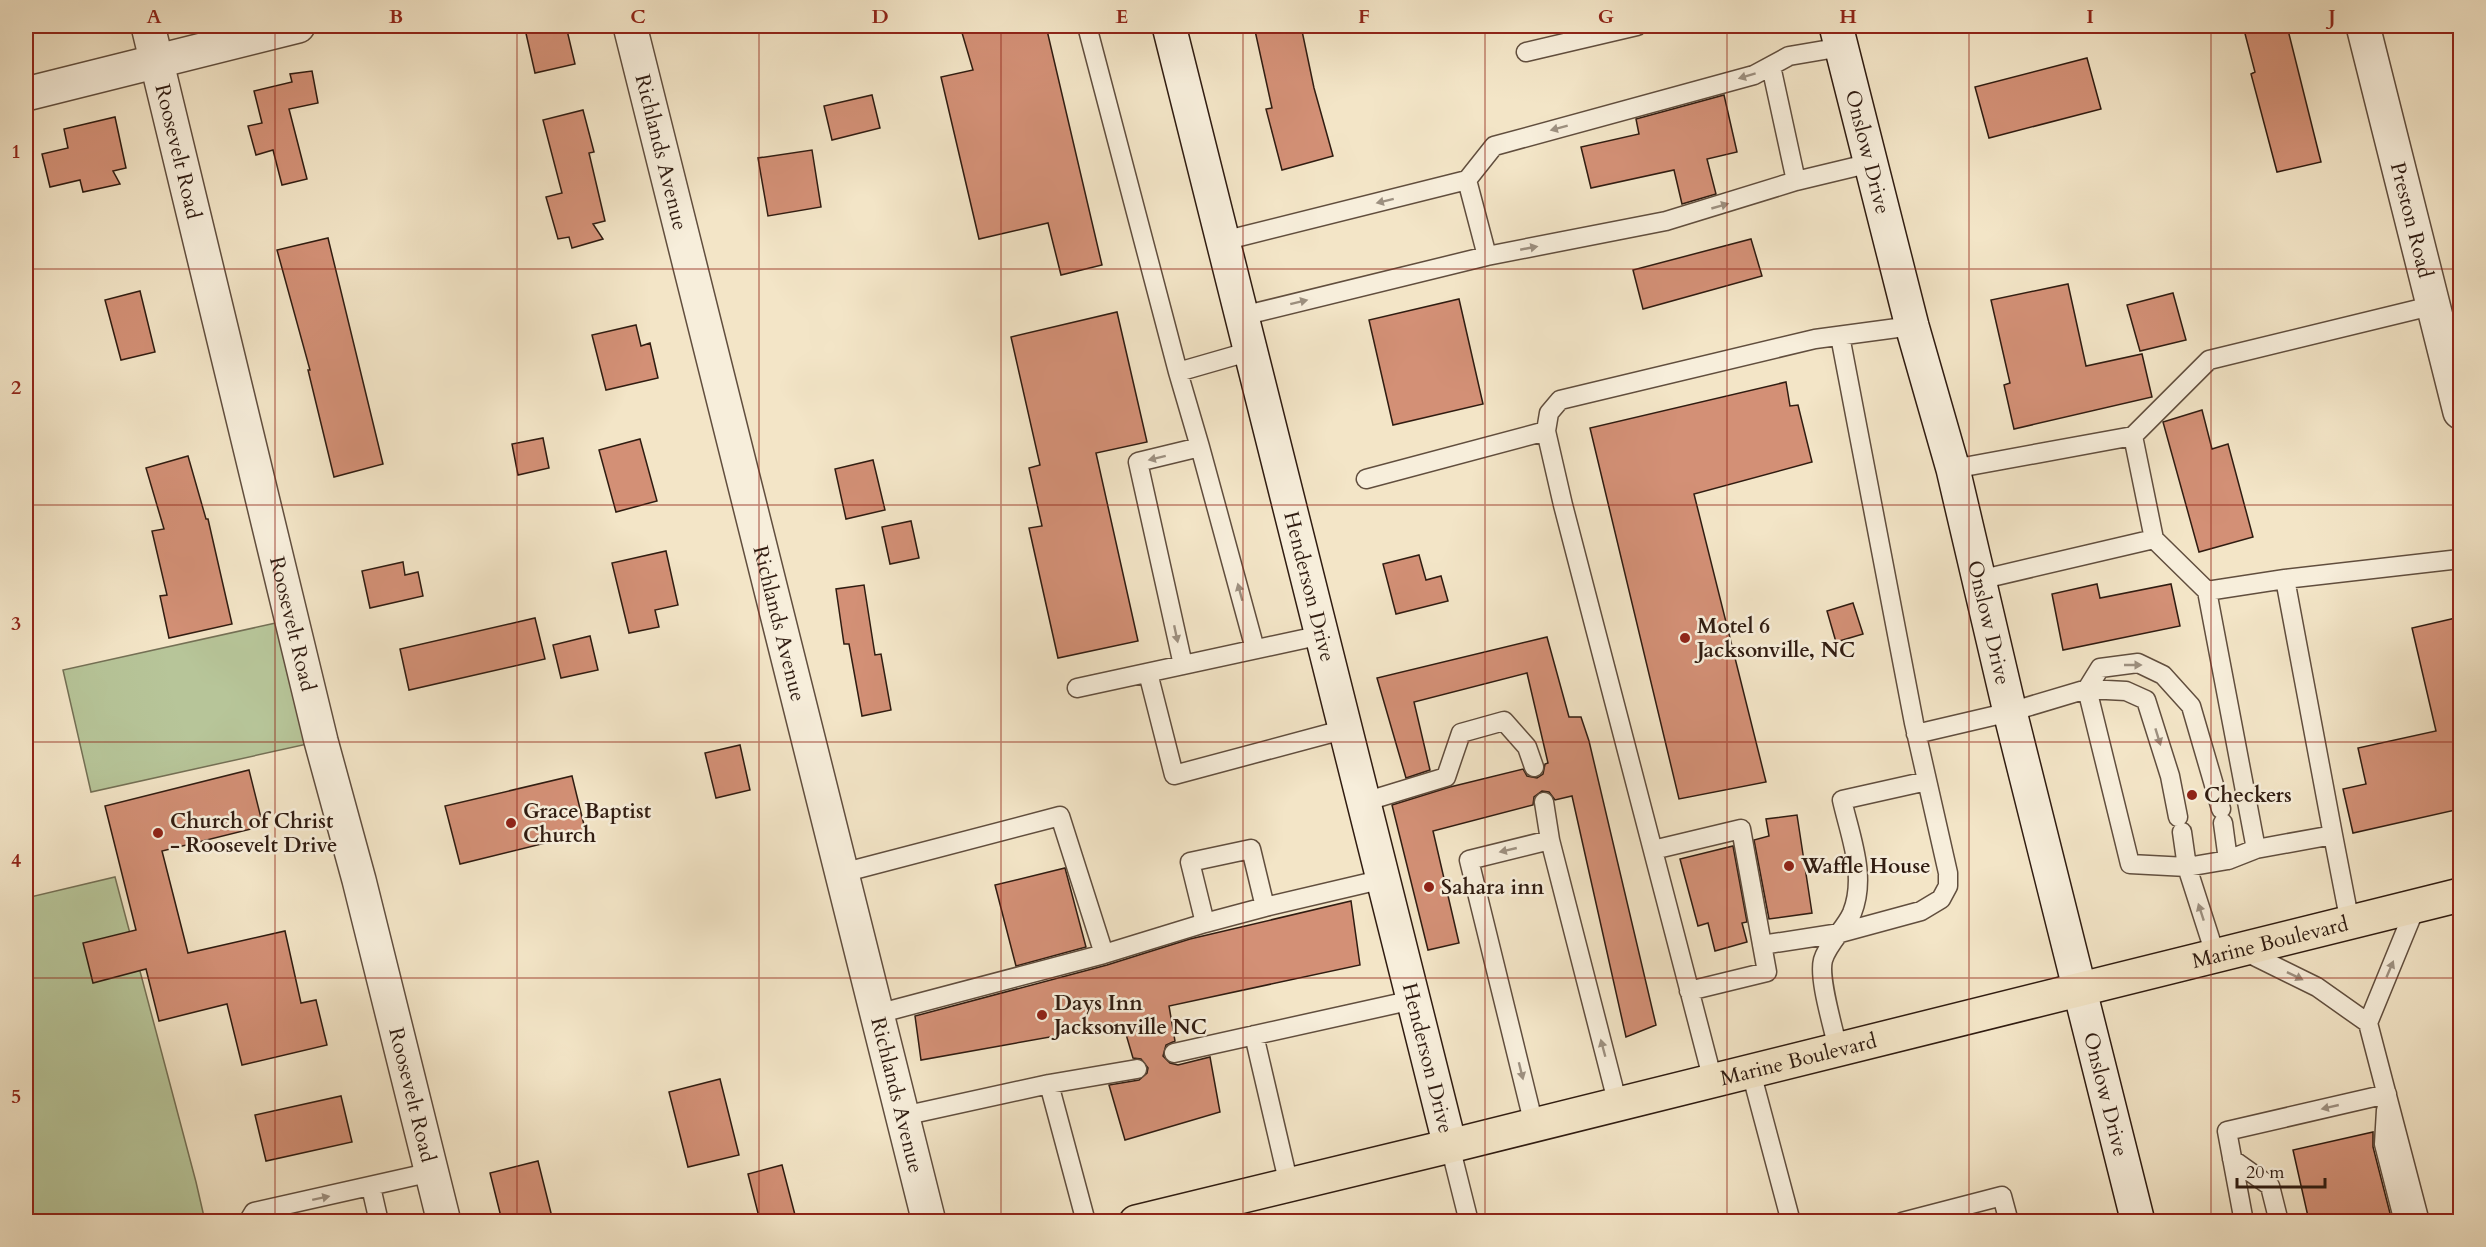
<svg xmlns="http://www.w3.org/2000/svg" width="2486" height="1247" font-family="Cardo,serif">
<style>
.green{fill:#b7c599;stroke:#747055;stroke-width:1.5}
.building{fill:#d39076;stroke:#301c11;stroke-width:1.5}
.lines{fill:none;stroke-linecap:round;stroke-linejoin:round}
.lane-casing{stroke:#614e3e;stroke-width:21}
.street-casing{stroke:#614e3e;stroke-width:36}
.secondary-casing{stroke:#301c11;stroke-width:36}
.primary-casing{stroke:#301c11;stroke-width:36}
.lane{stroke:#f7eedb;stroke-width:18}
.street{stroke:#f7eedb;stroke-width:33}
.secondary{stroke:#f7eedb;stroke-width:33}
.primary{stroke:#f3e5c7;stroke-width:33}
.oneway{fill:#9d9080}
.grid{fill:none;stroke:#8f2418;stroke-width:1.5;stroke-opacity:0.55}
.poi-dot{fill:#8f2418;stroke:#f7eedb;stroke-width:2}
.labels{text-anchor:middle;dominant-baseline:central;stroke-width:5;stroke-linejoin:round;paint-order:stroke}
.street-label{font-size:21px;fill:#301c11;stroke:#f7eedb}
.poi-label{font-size:21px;font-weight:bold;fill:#301c11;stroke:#f7eedb;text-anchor:start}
.neatline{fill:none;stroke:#8f2418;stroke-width:2}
.grid-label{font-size:20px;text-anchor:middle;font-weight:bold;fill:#8f2418}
</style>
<rect width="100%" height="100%" fill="#f3e5c7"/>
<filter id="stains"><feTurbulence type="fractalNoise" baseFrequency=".00333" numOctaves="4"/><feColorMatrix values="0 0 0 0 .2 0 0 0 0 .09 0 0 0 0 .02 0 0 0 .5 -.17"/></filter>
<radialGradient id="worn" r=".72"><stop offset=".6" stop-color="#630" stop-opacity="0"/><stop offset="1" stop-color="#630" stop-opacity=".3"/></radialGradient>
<path class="green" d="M294,619l27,122 -230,51 -28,-122z
M115,877l81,305 9,39h-179v-323z"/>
<path class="building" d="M540,26h26l9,38 -40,9 -10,-44z
M960,26h86l56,239 -41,10 -13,-52 -69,16 -38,-162 32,-7z
M1254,26h47l13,62 19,68 -51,14 -16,-61 6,-1z
M2243,26h44l34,136 -44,10 -26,-98 4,-2z
M2087,58l14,51 -112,29 -14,-51z
M312,71l6,32 -29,6 18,70 -25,6 -9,-35 -17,5 -8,-29 14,-3 -8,-32 38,-9 -2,-8z
M872,95l8,33 -48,12 -8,-34z
M1724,95l13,57 -30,7 9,35 -34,10 -8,-34 -83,18 -10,-41 58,-13 -3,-15z
M583,110l11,42 -5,1 16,68 -12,3 10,15 -31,9 -3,-11 -11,2 -12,-42 16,-4 -19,-73z
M115,117l11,51 -13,3 7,13 -37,8 -3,-12 -30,7 -8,-33 26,-6 -4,-19z
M812,150l9,57 -53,9 -10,-58z
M328,238l55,226 -49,13 -26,-107h2l-33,-120z
M1751,239l11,37 -119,33 -10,-39z
M2068,284l18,82 56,-12 10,43 -138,32 -10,-44 6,-2 -19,-83z
M140,291l15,61 -34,8 -16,-60z
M2173,293l13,47 -46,11 -13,-46z
M1459,299l24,105 -90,21 -24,-105z
M1117,312l30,130 -51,11 42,188 -80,17 -29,-130 13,-2 -13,-58 11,-3 -29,-128z
M636,325l5,21 9,-3 8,35 -52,12 -14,-55z
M1786,382l4,24 8,-1 14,57 -118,32 72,288 -87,17 -89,-371z
M2202,410l10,39 16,-5 25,93 -54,15 -36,-130z
M543,438l6,30 -31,7 -6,-31z
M640,439l17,62 -41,11 -17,-62z
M188,456l18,63h2l24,105 -63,14 -9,-42 7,-1 -15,-64 12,-2 -18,-61z
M873,460l12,50 -39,9 -11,-50z
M911,521l8,37 -29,6 -8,-37z
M666,551l12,54 -23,5 4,17 -30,6 -17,-70z
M1419,555l7,25 15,-4 7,25 -52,13 -13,-50z
M403,562l2,13 13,-3 5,24 -53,12 -8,-37z
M2097,584l3,14 71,-14 9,42 -117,24 -11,-56z
M864,585l11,70 6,-1 10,56 -29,6 -13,-72h-5l-8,-55z
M1853,603l10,31 -27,8 -9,-31z
M2460,617v192l-107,24 -10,-44 23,-5 -8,-36 78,-17 -24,-103z
M535,618l10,41 -136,31 -9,-41z
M590,636l8,34 -37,8 -8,-33z
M1547,637l22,80h12l8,24 67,284 -30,12 -54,-241 -17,4 -6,-8 -7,-1 -8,6 -1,8 -100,26 26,112 -31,7 -36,-145 58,-18 73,-18 4,7 10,2 6,-4 2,-10 3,-1 -21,-90 -113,29 16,68 -24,8 -29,-100z
M740,745l10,45 -34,8 -11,-45z
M249,770l14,56 -101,25 26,102 97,-22 16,72 15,-3 11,45 -85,20 -15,-61 -68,17 -13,-52 -53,14 -10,-40 53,-13 -31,-124z
M572,776l14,57 -126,31 -15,-58z
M1797,815l15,98 -43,6 -15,-79 15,-4 -3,-17z
M1733,846l14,76 -5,1 5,19 -32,9 -7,-28 -10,3 -18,-67z
M1065,868l21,79 -70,19 -21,-81z
M1351,901l9,64 -191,41 6,35 -9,4 -3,11 7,7 8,2 32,-8 10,55 -95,28 -16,-55 30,-5 8,-7 1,-5 -7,-9 -8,-1 -10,-34 -202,36 -6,-44 192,-51 83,-26z
M720,1079l19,76 -51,12 -19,-75z
M341,1096l11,46 -86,19 -11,-46z
M2373,1132v15l19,74h-83l-16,-71z
M538,1161l15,60h-51l-12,-48z
M782,1165l13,50 -35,6 -12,-47z"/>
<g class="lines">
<defs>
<path id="lane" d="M1087,26l91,346
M1526,52l111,-26
M1771,66l25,115
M1467,180l20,76
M1223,241l244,-61 27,-34 260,-71 35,-19 53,-9
M1242,316l245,-60 179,-35 130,-40 75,-18
M2133,436l76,-76 226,-55
M1200,447l-22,-75 73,-21
M1953,469l180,-33 21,103
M1366,479l180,-48
M2285,579l48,256
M1979,580l175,-41 53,52 49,258 77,-14 17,88
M2207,591l78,-12 175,-20
M1183,665l-45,-203 62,-15 55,202
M1148,673l26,102 172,-46
M1077,688l245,-53
M1916,734l94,-22 77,-23 43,175 57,3 41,-7 28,-11
M1364,802l82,-25 15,-44 43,-12 23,26 7,20
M1544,802l6,38
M2178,817l-8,-41 -24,-76 -20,-9 -39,-2 13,-21 38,-5 25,12 28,31 30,103
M2223,823l5,37
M2182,832l5,35 29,90
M1653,850l88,-21 26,143 -78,19
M842,873l218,-57 44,138
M1205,923l60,-16
M1762,945l78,-12 81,-22 20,-12 7,-13v-13l-34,-150 -74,-387
M2244,951l73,36 51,36 52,199
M877,1014l227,-60 101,-31 -15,-61 61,-13 14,58 119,-28
M2368,1023l48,-117
M1254,1035l35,150
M1838,1050c-4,-21 -20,-71 -15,-90 5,-17 22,-31 29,-47 15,-37 -2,-77 -10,-113l85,-19
M1174,1053l239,-53
M1751,1072l40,150
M1713,1081l-150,-576 -17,-74 3,-18 11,-13 255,-61 97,-13
M1049,1084l37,138
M2386,1110l-2,34 20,78
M903,1116l146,-32 88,-15
M1534,1125l-65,-265 81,-20 68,265
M1450,1146l19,76
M2232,1159l38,27 9,36
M371,1187l8,35
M248,1222l6,-10 178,-40
M1902,1222l100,-26 7,26
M2244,1222l-17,-91 160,-37"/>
<g id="street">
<path id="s1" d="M148,26l173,715 38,139 85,342"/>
<path id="s2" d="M630,26l299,1196"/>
<path id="s3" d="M2363,26l97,386"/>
<path d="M26,94l272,-68"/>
</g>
<g id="secondary">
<path id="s4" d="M1169,26l281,1120"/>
<path id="s5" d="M1836,26l76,300 41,143 57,243 128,510"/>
</g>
<g id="primary">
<path id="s6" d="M1136,1222l314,-76 1010,-251"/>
</g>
</defs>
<use href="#lane" class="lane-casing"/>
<use href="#street" class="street-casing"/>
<use href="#secondary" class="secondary-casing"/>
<use href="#primary" class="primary-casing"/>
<use href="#lane" class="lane"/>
<use href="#street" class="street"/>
<use href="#secondary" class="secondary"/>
<use href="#primary" class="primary"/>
</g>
<defs><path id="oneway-solid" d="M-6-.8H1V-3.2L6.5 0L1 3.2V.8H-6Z" transform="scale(1.5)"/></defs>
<g class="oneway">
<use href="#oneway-solid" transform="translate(1747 76) rotate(163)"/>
<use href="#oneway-solid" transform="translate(1559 128) rotate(165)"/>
<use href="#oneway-solid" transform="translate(1385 201) rotate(166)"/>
<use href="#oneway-solid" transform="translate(1720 206) rotate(-16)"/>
<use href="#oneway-solid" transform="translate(1529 248) rotate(-11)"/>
<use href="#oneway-solid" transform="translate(1299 302) rotate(-14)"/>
<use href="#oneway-solid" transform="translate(1157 458) rotate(166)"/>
<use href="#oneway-solid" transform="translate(1240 592) rotate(-105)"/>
<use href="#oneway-solid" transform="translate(1176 634) rotate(78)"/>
<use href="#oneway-solid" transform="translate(2133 665)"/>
<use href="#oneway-solid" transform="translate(2158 737) rotate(73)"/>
<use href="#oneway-solid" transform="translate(1508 850) rotate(167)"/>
<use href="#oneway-solid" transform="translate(2201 912) rotate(-108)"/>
<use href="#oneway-solid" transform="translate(2390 969) rotate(-67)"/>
<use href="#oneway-solid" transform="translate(2295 976) rotate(26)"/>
<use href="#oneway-solid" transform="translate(1603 1048) rotate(-105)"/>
<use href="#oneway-solid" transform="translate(1521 1071) rotate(76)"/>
<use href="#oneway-solid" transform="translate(2330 1107) rotate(167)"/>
<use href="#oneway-solid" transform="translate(321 1198) rotate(-12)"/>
</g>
<path class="grid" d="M275,26v1196M517,26v1196M759,26v1196M1001,26v1196M1243,26v1196M1485,26v1196M1727,26v1196M1969,26v1196M2211,26v1196M26,269h2434M26,505h2434M26,742h2434M26,978h2434"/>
<g class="poi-dot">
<circle cx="1685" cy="638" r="6"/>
<circle cx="2192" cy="795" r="6"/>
<circle cx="511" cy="823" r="6"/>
<circle cx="158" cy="833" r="6"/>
<circle cx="1789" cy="866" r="6"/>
<circle cx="1429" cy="887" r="6"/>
<circle cx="1042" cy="1015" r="6"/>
</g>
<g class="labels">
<g class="street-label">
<text stroke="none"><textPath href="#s1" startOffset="129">Roosevelt Road</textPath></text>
<text stroke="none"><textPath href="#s2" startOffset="130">Richlands Avenue</textPath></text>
<text stroke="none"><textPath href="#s5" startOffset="130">Onslow Drive</textPath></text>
<text stroke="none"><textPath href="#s3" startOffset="200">Preston Road</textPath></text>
<text stroke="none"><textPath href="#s4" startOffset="578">Henderson Drive</textPath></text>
<text stroke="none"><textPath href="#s5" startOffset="616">Onslow Drive</textPath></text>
<text stroke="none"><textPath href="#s1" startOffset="615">Roosevelt Road</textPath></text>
<text stroke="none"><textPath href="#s2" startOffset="616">Richlands Avenue</textPath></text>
<text stroke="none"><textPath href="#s6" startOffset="1168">Marine Boulevard</textPath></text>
<text stroke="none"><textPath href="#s4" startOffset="1064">Henderson Drive</textPath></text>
<text stroke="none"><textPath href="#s6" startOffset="682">Marine Boulevard</textPath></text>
<text stroke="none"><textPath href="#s1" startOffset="1101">Roosevelt Road</textPath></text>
<text stroke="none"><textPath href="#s2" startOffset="1102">Richlands Avenue</textPath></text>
<text stroke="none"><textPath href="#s5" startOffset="1102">Onslow Drive</textPath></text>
</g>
<g class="poi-label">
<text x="1697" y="626">Motel 6<tspan x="1697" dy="24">Jacksonville, NC</tspan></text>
<text x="2204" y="795">Checkers</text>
<text x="523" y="811">Grace Baptist<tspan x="523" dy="24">Church</tspan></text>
<text x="170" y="821">Church of Christ<tspan x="170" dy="24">- Roosevelt Drive</tspan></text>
<text x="1801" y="866">Waffle House</text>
<text x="1441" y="887">Sahara inn</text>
<text x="1054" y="1003">Days Inn<tspan x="1054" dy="24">Jacksonville NC</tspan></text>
</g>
</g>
<rect width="2486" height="1247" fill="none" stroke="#f3e5c7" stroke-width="66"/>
<path d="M2237 1178v9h88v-9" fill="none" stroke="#301c11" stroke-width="3"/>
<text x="2246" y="1178" font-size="18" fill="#301c11" stroke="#f7eedb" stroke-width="4.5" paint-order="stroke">20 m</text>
<rect x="33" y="33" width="2420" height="1181" class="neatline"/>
<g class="grid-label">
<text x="154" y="23">A</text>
<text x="396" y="23">B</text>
<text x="638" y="23">C</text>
<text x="880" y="23">D</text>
<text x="1122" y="23">E</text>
<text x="1364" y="23">F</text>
<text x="1606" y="23">G</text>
<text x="1848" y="23">H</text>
<text x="2090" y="23">I</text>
<text x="2332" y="23">J</text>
<text x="16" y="158">1</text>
<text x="16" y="394">2</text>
<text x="16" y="630">3</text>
<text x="16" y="867">4</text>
<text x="16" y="1103">5</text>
</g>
<rect width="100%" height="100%" filter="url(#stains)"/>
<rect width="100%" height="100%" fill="url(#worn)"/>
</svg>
